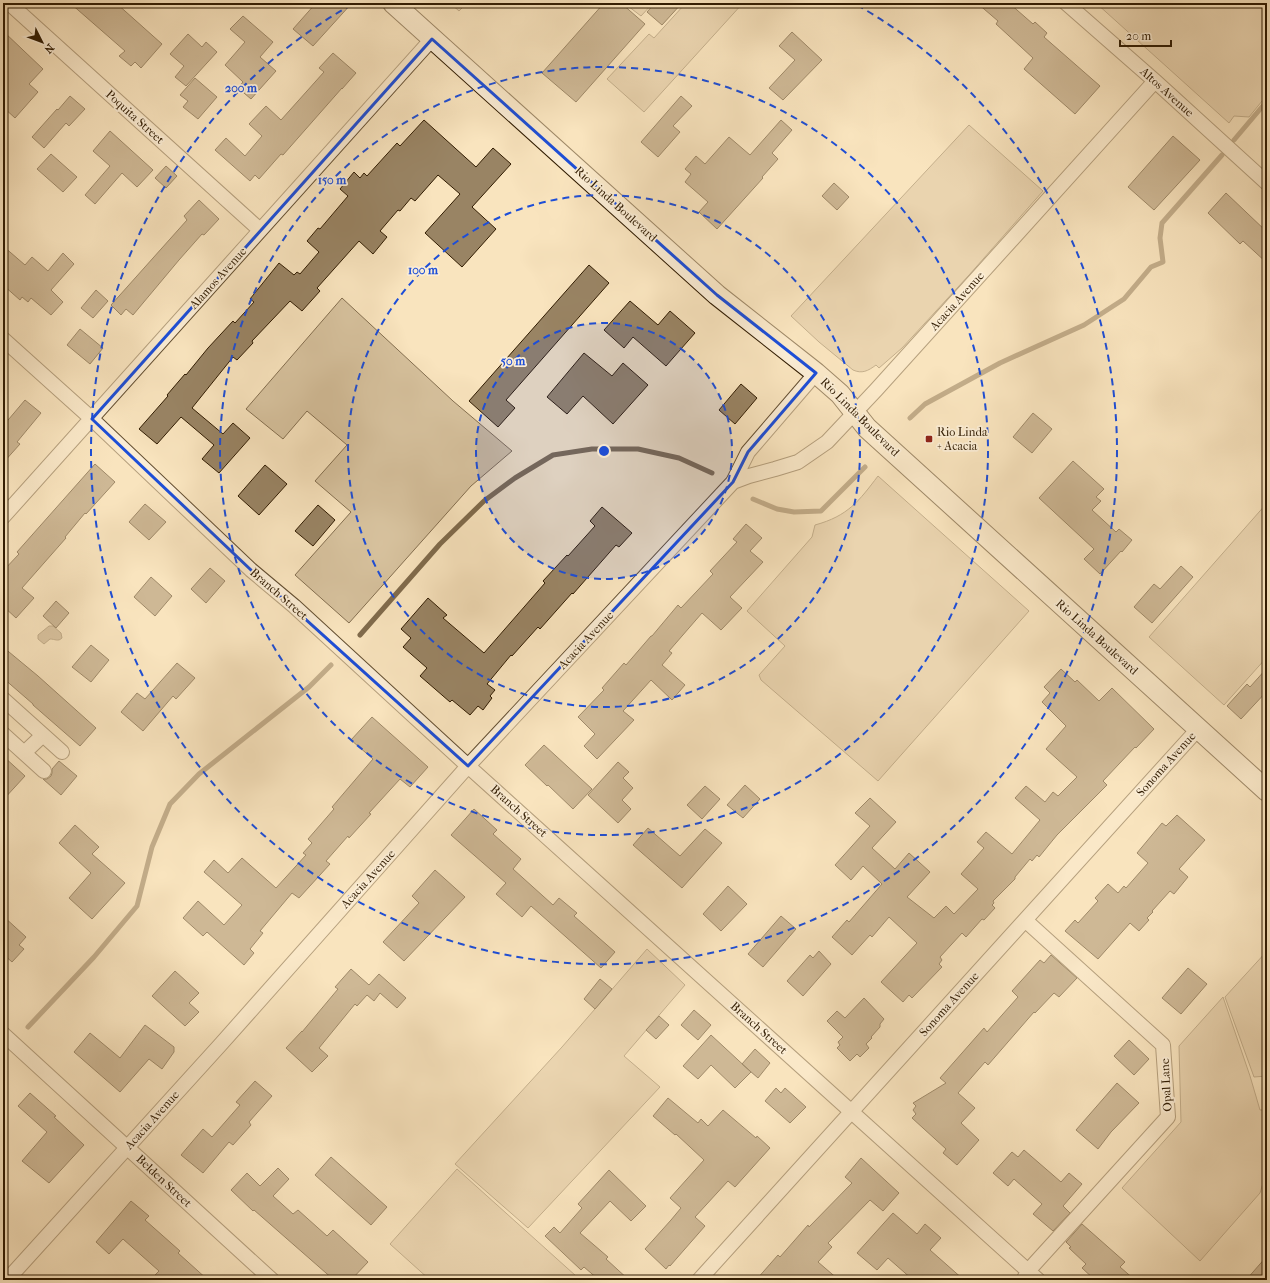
<svg xmlns="http://www.w3.org/2000/svg" width="1270" height="1283" font-family="'IM FELL French Canon',serif">
<style>
.green{fill:#d7c29e;stroke:#846f50}
.water{fill:#b5a07e;stroke:#806b4c}
.lines{fill:none;stroke-linecap:round;stroke-linejoin:round}
.stream{stroke:#806b4c;stroke-width:5}
.building{fill:#998464;stroke:#311c02}
.street-casing{stroke:#634e31;stroke-width:16}
.secondary-casing{stroke:#311c02;stroke-width:22}
.street{stroke:#fbedd5;stroke-width:14}
.secondary{stroke:#fbedd5;stroke-width:20}
.marked{fill:none;stroke:#1d4ed8;stroke-width:3;stroke-linejoin:round}
.ring{fill:none;stroke:#1d4ed8;stroke-width:2;stroke-dasharray:7 5}
.poi-dot{fill:#8f2418;stroke:#fbedd5;stroke-width:1.5}
.labels{text-anchor:middle;dominant-baseline:central;stroke-width:3.5;stroke-linejoin:round;paint-order:stroke}
.street-label{font-size:12px;fill:#311c02;stroke:#fbedd5}
.poi-label{font-size:12px;fill:#311c02;stroke:#fbedd5;text-anchor:start}
.centre{fill:#1d4ed8;stroke:#fbedd5;stroke-width:2}
.ring-label{font-size:12px;text-anchor:middle;font-weight:bold;fill:#1d4ed8;stroke:#fbedd5;stroke-width:3.5;stroke-linejoin:round;paint-order:stroke}
</style>
<rect width="100%" height="100%" fill="#f9e4be"/>
<filter id="stains"><feTurbulence type="fractalNoise" baseFrequency=".005" numOctaves="4"/><feColorMatrix values="0 0 0 0 .2 0 0 0 0 .09 0 0 0 0 .02 0 0 0 .5 -.17"/></filter>
<radialGradient id="worn" r=".72"><stop offset=".6" stop-color="#630" stop-opacity="0"/><stop offset="1" stop-color="#630" stop-opacity=".3"/></radialGradient>
<path class="green" d="M450,3h17l-8,8z
M624,3h29l-12,13z
M682,3h61l-99,109 -37,-33 42,-45 5,4 30,-33z
M1096,3h171v92l-18,22 -15,-1 -5,7z
M969,125l74,66 -74,84 -67,73 -23,20 -3,-3c-8,6 -14,9 -23,5l-34,-28 -28,-26z
M342,298l111,103 59,50 -41,35 -122,137 -54,-48 56,-63 -36,-31 32,-36 -40,-34 -24,28 -37,-30z
M878,476l151,135 -151,170 -117,-101 -2,-5 26,-29 -38,-35 65,-74 3,-12c33,-9 44,-24 63,-49z
M1267,503v154l-43,48 -75,-68z
M647,949l38,36 -61,71 36,31 -132,141 -73,-64 107,-117z
M1267,951v125l-13,1 -29,-80z
M1223,997l27,79 10,34h7v60l-7,23 -60,68 -78,-73 59,-66 -2,-76z
M457,1169l119,107 -4,4h-142l-40,-36z"/>
<path class="water" d="M49,626h4l8,7 1,5c-4,4 -7,1 -12,1l-6,5 -6,-5v-4z"/>
<g class="lines">
<path class="stream" d="M1234,140l33,-39
M910,418l15,-14 75,-41 84,-38 40,-26 27,-32 12,-5 -3,-24 2,-15 60,-68
M753,499l24,10 17,3 27,-1 44,-44
M360,635l80,-91 44,-43 31,-23 38,-23 39,-6h46l41,9 33,15
M28,1027l66,-70 43,-51 15,-59 18,-43 29,-30 110,-87 22,-22"/>
</g>
<path class="building" d="M70,3h46l46,41 -21,24 -6,-6 -4,4 -12,-10 6,-5z
M316,3h36l-39,43 -20,-17z
M604,3h17l24,21 -69,78 -34,-29z
M655,3h27l-20,22 -15,-13z
M977,3h32l24,21 2,-2 12,11 -3,4 56,49 -25,28 -51,-45 9,-11 -37,-34 2,-3z
M243,16l30,26 -13,15 16,14 -25,28 -13,-11 5,-6 -18,-17 20,-23 -15,-13z
M3,31l40,38 -14,15 9,8 -23,26 -12,-11z
M792,32l30,28 -39,40 -14,-12 26,-28 -16,-14z
M188,34l14,13 4,-5 11,10 -31,34 -11,-9 9,-11 -14,-12z
M333,53l23,20 -14,16v-1l-59,67 -2,-1 -22,25 -4,-4 -5,6 -35,-31 11,-12 19,18 17,-20 -13,-12 17,-18 15,14 43,-48 -5,-4z
M195,78l22,19 -19,22 -15,-12 5,-6 -8,-6z
M70,96l15,13 -16,17 -3,-3 -22,25 -12,-11 25,-28 1,1z
M681,96l11,10 -19,20 7,6 -22,25 -17,-15z
M424,120l52,47 17,-19 18,16 -39,43 24,22 -34,38 -37,-34 35,-39 -22,-19 -23,26 -4,-3 -11,13 -2,-1 -18,21 7,6 -14,17 -14,-13 -42,47 3,3 -18,20 -12,-10 -38,40 1,2 -16,17 -4,-3 -41,51 31,26 10,-11 17,15 -31,35 -17,-14 12,-14 -33,-28 -24,27 -18,-15 29,-33 -1,-1 18,-21 1,1 22,-27 25,-27 2,2 19,-21 -4,-3 29,-36 15,12 3,-3 3,2 19,-22 -12,-11 11,-13 2,1 28,-33 -8,-7 14,-17 6,6 4,-5 3,3 30,-33 3,3z
M781,120l11,10 -20,23 6,6 -16,18 1,1 -46,51 -18,-17 9,-10 -23,-20 6,-8 -6,-5 11,-13 9,8 24,-27 21,18z
M110,131l43,39 -16,17 -15,-14 -27,31 -10,-9 25,-29 -17,-15z
M1173,136l27,24 -46,50 -26,-23z
M51,154l26,23 -14,15 -26,-23z
M166,166l11,10 -11,12 -11,-10z
M834,183l15,14 -12,13 -15,-14z
M1226,193l41,39v31l-24,-22 -3,3 -32,-31z
M199,200l20,19 -15,16 -2,-1 -23,26 -46,55 -7,-6 -5,6 -10,-10 76,-85 -3,-4z
M3,246l22,19 7,-8 16,14 15,-18 11,11 -23,26 12,12 -12,13 -20,-17 -3,4 -6,-5 -2,3 -17,-15z
M589,265l20,18 -103,117 9,8 -17,19 -29,-26z
M96,290l12,11 -15,17 -12,-10z
M630,301l28,24 12,-14 25,22 -29,33 -33,-29 -9,11 -20,-18z
M80,329l23,19 -13,16 -23,-19z
M584,353l28,23 11,-13 25,22 -35,39 -30,-28 -16,18 -20,-17z
M741,384l16,14 -22,26 -16,-14z
M25,400l16,13 -24,29 3,2 -17,19v-37z
M1033,413l19,16 -20,24 -19,-16z
M1073,461l31,28 -8,8 5,4 -9,9 24,22 3,-3 13,11 -10,12 -1,-1 -21,23 -16,-15 10,-10 -55,-51z
M95,464l20,18 -29,32 -1,-1 -20,24 1,1 -44,50 12,10 -18,20 -13,-12v-35l16,-17 -2,-2z
M265,465l22,19 -28,31 -21,-19z
M145,504l21,18 -17,18 -20,-18z
M318,505l17,15 -22,26 -18,-15z
M602,507l30,26 -13,14 -3,-2 -43,49 -1,-1 -32,36 -2,-2 -26,29 -1,-1 -24,29 8,6 -5,6 2,2 -9,12 -5,-4 -8,9 -18,-15 -2,2 -30,-26 7,-8 -24,-21 8,-9 -10,-9 27,-31 19,17 -4,3 41,35 61,-70 -2,-2 24,-26 1,1 27,-30 -5,-5z
M746,524l16,14 -12,13 13,11 -33,35 12,11 -21,22 -19,-17 -33,38 3,2 -10,12 23,20 -13,15 -21,-20 -28,31 11,9 -37,39 -13,-13 11,-12 -17,-17 26,-27 -2,-2 22,-25 2,2 25,-29h1l26,-31 3,3 32,-34 -3,-3 27,-29 -4,-3z
M1181,566l12,11 -41,46 -18,-16 20,-23 6,5z
M210,568l15,13 -19,22 -15,-14z
M151,577l21,19 -17,20 -21,-19z
M56,601l13,12 -13,15 -13,-12z
M91,645l18,15 -18,22 -19,-15z
M3,647l35,29 58,52 -16,18 -47,-41v-1l-30,-26z
M177,663l18,15 -19,21 -3,-3 -30,35 -22,-19 16,-19 8,6z
M1267,668v23l-26,28 -14,-13 20,-22 3,3z
M1061,669l14,13 2,-2 22,21 13,-13 42,41 -18,19 -1,-1 -32,34 4,4 -50,50 -18,22 -2,-2 -5,6 -2,-2 -15,18v2l-22,22 1,2 -2,2 3,3 -11,12 -2,-1 -16,18 -4,-4 -22,24 2,3 -3,4 3,3 -30,31 -3,-3 -6,7 -22,-20 36,-39 -28,-26 -17,20 -2,-2 -18,20 -20,-18 15,-17 2,2 33,-38 -19,-18 -12,14 -16,-15 35,-39 -15,-13 15,-15 26,24 -24,26 23,21 14,-16 21,19 -23,25 27,21 12,-12 8,8 24,-25 -17,-15 23,-26 -7,-6 9,-10 26,22 28,-34 -25,-22 11,-12 19,16 8,-10 5,4 19,-19 -31,-28 20,-23 -24,-24 8,-9 -6,-6z
M372,717l56,50 -18,20 -10,-8 -31,34 2,1 -22,24 -1,-2 -22,25 4,3 -31,34 -7,-5 -32,38 3,2 -13,16 4,4 -10,12 -37,-33 -4,4 -20,-18 15,-17 26,24 18,-20 -38,-33 10,-12 14,13 14,-15 34,30 30,-33 -3,-2 9,-10 -4,-4 26,-30 -2,-2 41,-48 -22,-19z
M544,745l48,44 -19,20 -25,-24 -1,1 -22,-21z
M3,756l22,20 -22,24z
M59,761l18,15 -16,19 -18,-16h4l4,-3 1,-3v-4z
M618,762l11,10 -6,6 10,10 -11,12 9,9 -13,14 -30,-28z
M745,785l15,14 -17,19 -16,-13z
M705,786l15,13 -18,20 -15,-14z
M474,809l23,21 -4,4 28,25 -8,10 40,36 6,-7 18,15 -3,3 41,36 -14,16 -70,-62 -9,11 -26,-23 10,-11 -55,-48z
M1177,815l28,25 -26,29 9,8 -14,17 -4,-3 -18,20 1,1 -6,6 2,2 -10,11 -9,-8 -32,36 -33,-28 10,-11 3,3 20,-22 -3,-3 13,-14 10,9 6,-7 2,2 22,-25 -11,-10 25,-30 4,3z
M75,825l24,22 -7,7 33,29 -33,36 -23,-21 22,-25 -32,-30z
M648,828l32,28 25,-27 17,14 -40,45 -49,-43z
M435,870l30,27 -61,64 -21,-19 36,-39 -7,-7z
M728,886l19,18 -26,27 -18,-17z
M3,916l23,21 -7,8 5,4 -12,13 -9,-8z
M781,916l15,13 -33,38 -15,-13z
M819,951l12,13 -28,32 -16,-15 23,-26 3,3z
M1051,955l26,23 -18,19 -5,-4 -19,20 -1,-1 -46,53 -3,-3 -27,31 17,15 -14,15 18,17 -22,25 -14,-12 3,-4 -34,-31 4,-4 -3,-4 3,-4 -3,-3 33,-20 -6,-5 44,-50 3,4 31,-35 -6,-6 28,-31 4,3z
M1188,968l19,16 -26,30 -19,-16z
M351,969l18,16 10,-11 27,24 -9,10 -17,-15 -6,8 -7,-6 -10,11 -2,-2 -36,44 9,8 -16,16 -26,-24 16,-17v1l36,-43 -3,-2z
M175,971l24,22 -10,10 10,9 -14,14 -33,-30z
M600,979l12,10 -17,20 -11,-10z
M864,998l20,21 -4,5v3l-9,10 1,1 -6,6 3,4 -9,9 -3,-3 -7,7 -13,-13 3,-3 -2,-3 5,-5 -16,-16 10,-10 8,7z
M694,1010l17,15 -13,15 -17,-15z
M659,1016l10,9 -13,14 -10,-9z
M145,1025l29,22v5l-12,17 -13,-10 -29,33 -46,-40 16,-19 30,25z
M711,1035l40,37 -16,16 -24,-23 -13,14 -15,-13z
M1129,1040l20,19 -15,16 -20,-19z
M755,1049l15,14 -12,15 -16,-14z
M255,1081l17,15 -23,26 2,3 -18,20 -4,-3 -26,31 -22,-18 22,-26 9,8 28,-32 -4,-3z
M1117,1083l22,20 -28,29 -13,17 -22,-19z
M776,1088l5,5 4,-5 21,19 -16,16 -25,-22z
M30,1093l26,23 -2,1 30,28 -35,38 -27,-22 25,-29 -29,-26z
M668,1098l30,25 3,-4 7,7 15,-16 33,28 1,-2 13,12 -35,39 -7,-6 -33,36 10,9 -35,40 -1,-1 -3,4 -21,-20 26,-29 10,-12 -11,-10 34,-38 -28,-26 -1,1 -22,-19z
M1024,1150l37,32 8,-9 13,11 -19,22 7,7 -17,18 -20,-17 9,-10 -28,-25 -6,7 -15,-13 19,-21 6,5z
M331,1157l56,50 -16,18 -56,-50z
M861,1158l38,35 -16,18 -13,-11 -42,43 4,4 -14,15 21,18h-83l22,-25 2,2 28,-32 1,2 43,-44 -7,-6z
M278,1168l11,11 -16,17 20,18 5,-4 29,26 6,-6 35,32 -17,18h-17l-80,-70 -1,1 -22,-21 16,-17 13,13z
M609,1170l37,36 -15,15 -21,-20 -30,32 28,24 -2,2 23,21h-30l-15,-13 -3,3 -36,-34 9,-9 6,6 22,-25 -4,-4z
M131,1201l18,15 -4,4 35,31 -2,2 30,27h-58l9,-9 -36,-32 -14,15 -13,-12z
M893,1213l24,21 8,-10 16,14 -11,12 34,30h-51l-25,-22 -11,12 -20,-17z
M1082,1224l43,38 -5,5 15,13h-40l-13,-12 4,-4 -17,-16 2,-1 -5,-5z
M1267,1256v24h-21z"/>
<g class="lines">
<defs>
<path id="street" d="M9,3l251,227
M1066,3l89,78 112,102
M3,339l89,80 159,151 43,36 174,160 570,514
M733,482l16,-6 26,-7 23,-7 29,-20 49,-52 279,-309
M3,517l429,-478
M3,699l59,53
M3,734l41,37
M24,753l19,-18
M3,1034l269,246
M1024,1279l4,-8 140,-154 -5,-72 -138,-125
M7,1280l214,-236 247,-278 265,-284 15,-30 68,-79
M699,1280l499,-551"/>
<path id="secondary" d="M393,3l324,292 99,78 24,21 27,34 400,363"/>
</defs>
<use href="#street" class="street-casing"/>
<use href="#secondary" class="secondary-casing"/>
<use href="#street" class="street"/>
<use href="#secondary" class="secondary"/>
</g>
<path d="M0 0H1270V1283H0ZM432,39l285,256 99,78 -68,79 -15,30 -265,284 -217,-196 -159,-151z" fill="#f9e4be" fill-opacity=".55" fill-rule="evenodd"/>
<path class="marked" d="M432,39l285,256 99,78 -68,79 -15,30 -265,284 -217,-196 -159,-151z"/>
<circle cx="604" cy="451" r="128" fill="#1d4ed8" fill-opacity=".12"/>
<g class="ring">
<circle cx="604" cy="451" r="128"/>
<circle cx="604" cy="451" r="256"/>
<circle cx="604" cy="451" r="384"/>
<path d="M857 5A513 513 0 1 1 351 5"/>
</g>
<rect class="poi-dot" x="925" y="435" width="8" height="8" rx="2"/>
<g class="labels">
<g class="street-label">
<text transform="translate(1167 92) rotate(42)">Altos Avenue</text>
<text transform="translate(135 117) rotate(42)">Poquita Street</text>
<text transform="translate(616 204) rotate(42)">Rio Linda Boulevard</text>
<text transform="translate(218 278) rotate(-48)">Alamos Avenue</text>
<text transform="translate(957 301) rotate(-48)">Acacia Avenue</text>
<text transform="translate(860 417) rotate(45)">Rio Linda Boulevard</text>
<text transform="translate(279 594) rotate(41)">Branch Street</text>
<text transform="translate(1097 637) rotate(42)">Rio Linda Boulevard</text>
<text transform="translate(586 640) rotate(-47)">Acacia Avenue</text>
<text transform="translate(1166 764) rotate(-48)">Sonoma Avenue</text>
<text transform="translate(519 811) rotate(42)">Branch Street</text>
<text transform="translate(368 879) rotate(-48)">Acacia Avenue</text>
<text transform="translate(949 1004) rotate(-48)">Sonoma Avenue</text>
<text transform="translate(759 1028) rotate(42)">Branch Street</text>
<text transform="translate(1166 1085) rotate(-93)">Opal Lane</text>
<text transform="translate(152 1120) rotate(-48)">Acacia Avenue</text>
<text transform="translate(164 1181) rotate(43)">Belden Street</text>
</g>
<g class="poi-label">
<text x="937" y="432">Rio Linda<tspan x="937" dy="14">+ Acacia</tspan></text>
</g>
</g>
<circle cx="604" cy="451" r="6" class="centre"/>
<g class="ring-label">
<text x="241" y="92">200 m</text>
<text x="332" y="184">150 m</text>
<text x="423" y="274">100 m</text>
<text x="513" y="365">50 m</text>
</g>
<rect width="1270" height="1283" fill="none" stroke="#f9e4be" stroke-width="16"/>
<rect x="4" y="4" width="1262" height="1275" fill="none" stroke="#311c02" stroke-width="2"/>
<rect x="8" y="8" width="1254" height="1267" fill="none" stroke="#311c02"/>
<g transform="translate(42 42) rotate(132)" stroke="#fbedd5" stroke-width="3" paint-order="stroke">
<path d="M0-3L7 15L0 10L-7 15Z" fill="#311c02"/>
<text y="-6" font-size="11" font-weight="bold" text-anchor="middle" fill="#311c02">N</text>
</g>
<path d="M1120 40v6h51v-6" fill="none" stroke="#311c02" stroke-width="2"/>
<text x="1126" y="40" font-size="12" fill="#311c02" stroke="#fbedd5" stroke-width="3" paint-order="stroke">20 m</text>
<rect width="100%" height="100%" filter="url(#stains)"/>
<rect width="100%" height="100%" fill="url(#worn)"/>
</svg>
